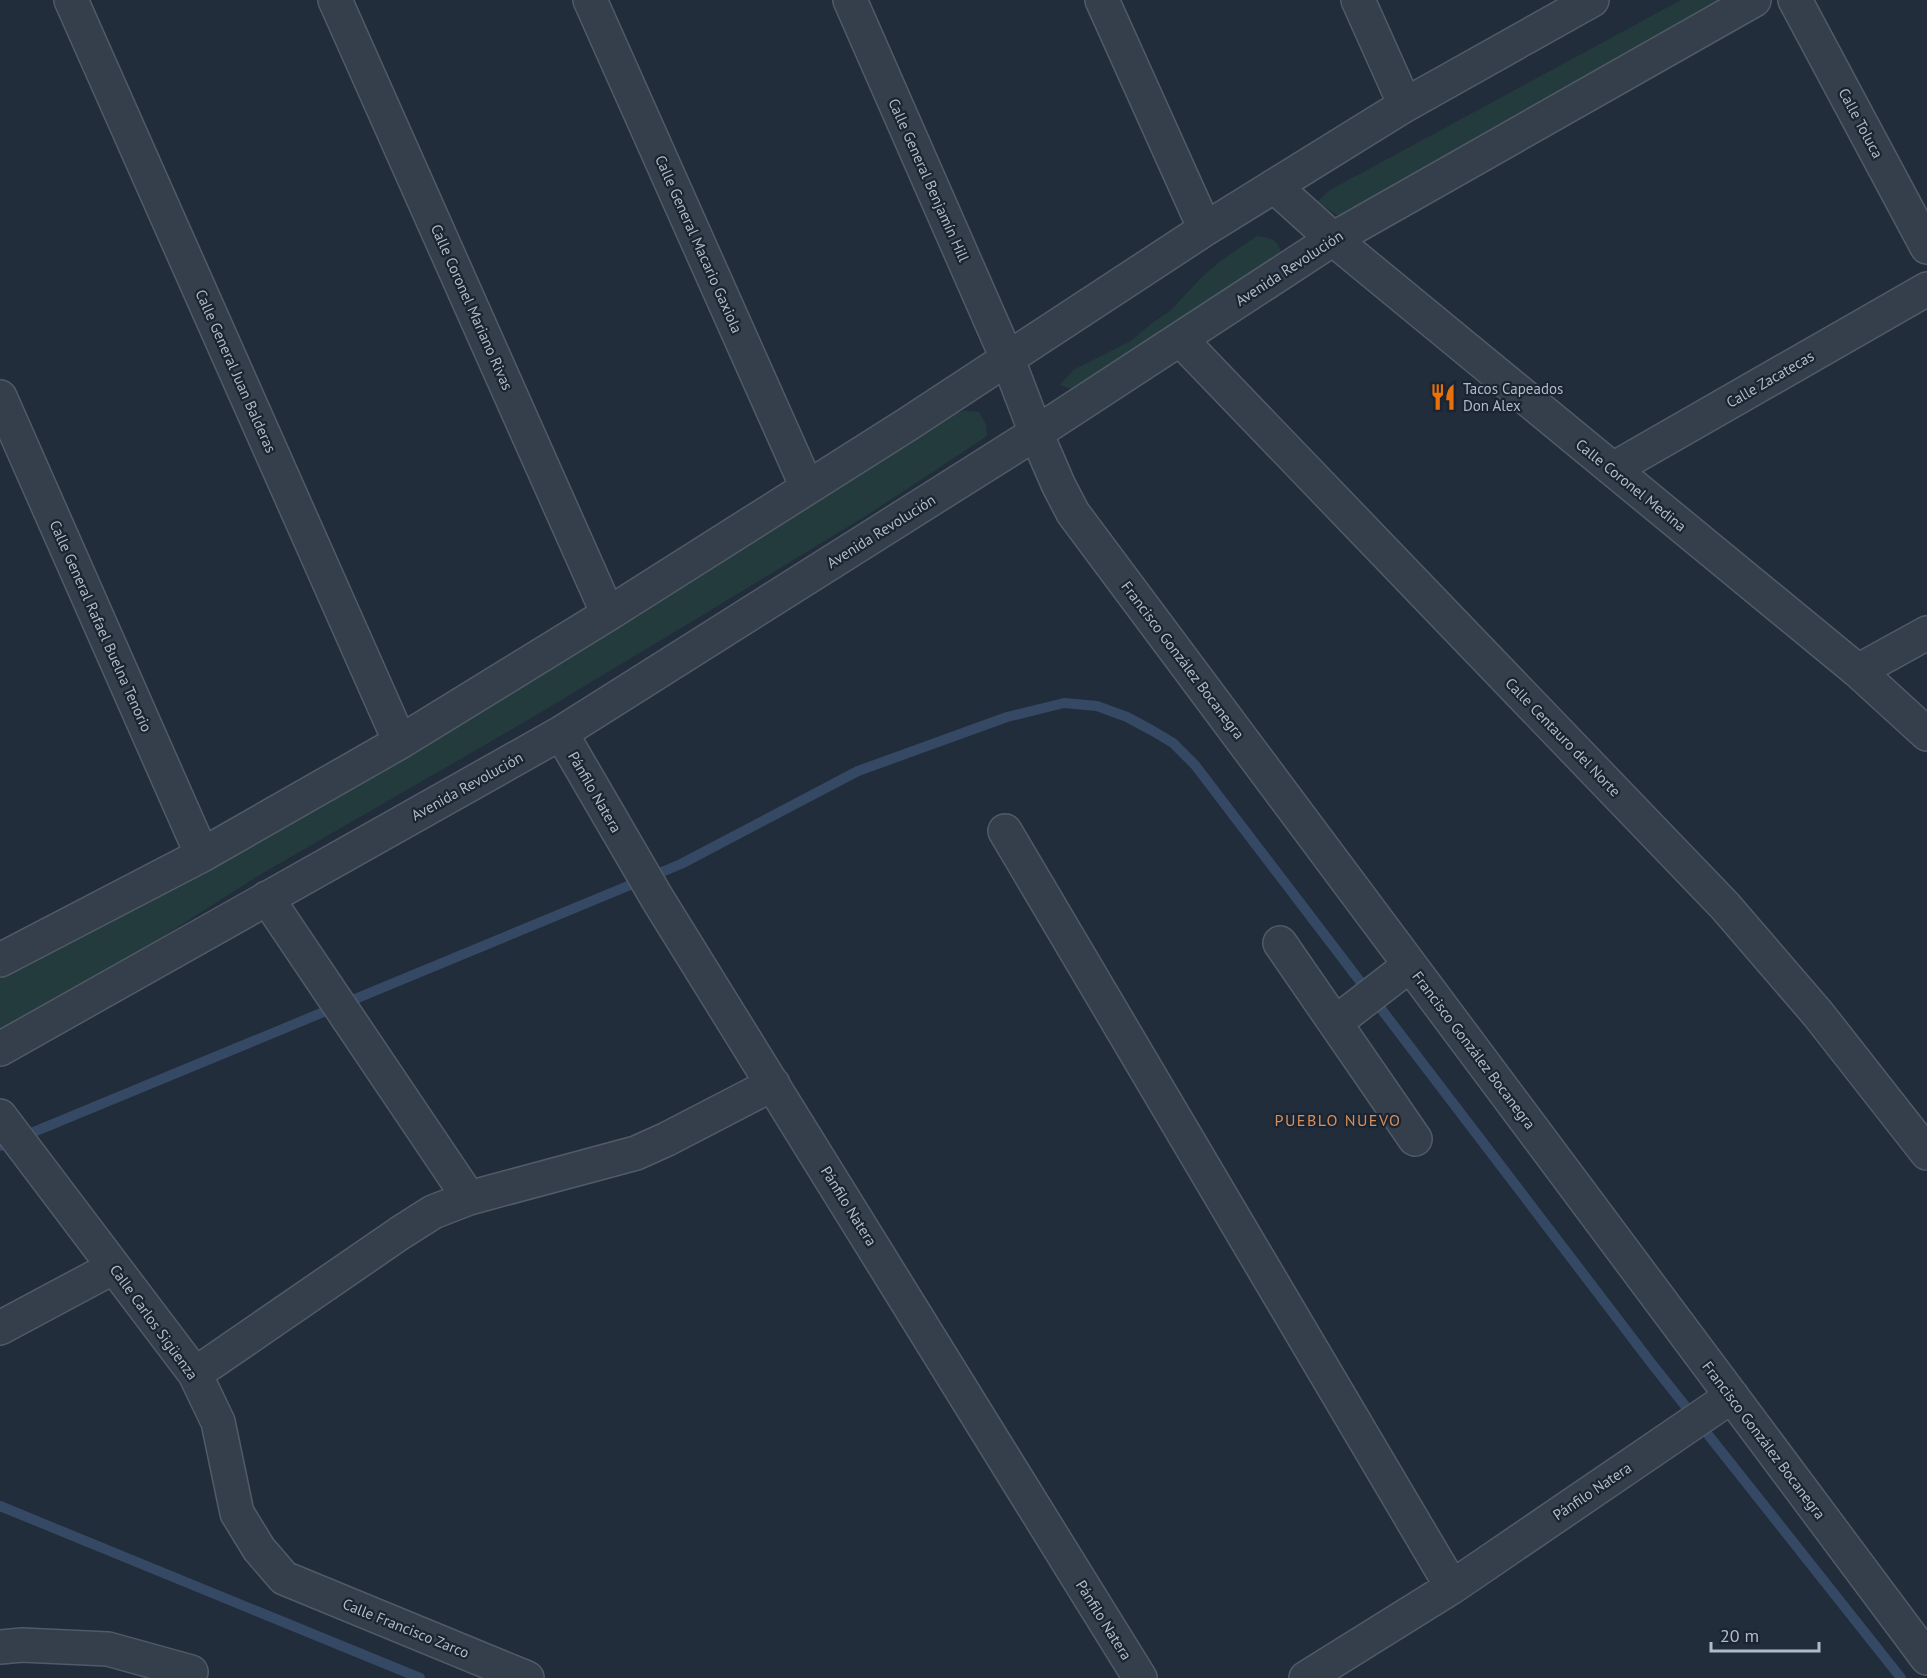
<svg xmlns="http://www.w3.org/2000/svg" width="1927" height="1678" font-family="'PT Sans',sans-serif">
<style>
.green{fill:#243b3d}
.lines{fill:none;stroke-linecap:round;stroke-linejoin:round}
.stream{stroke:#354964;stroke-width:10}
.minor-casing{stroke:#515a67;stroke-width:36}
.minor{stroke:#353f4c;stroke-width:33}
.labels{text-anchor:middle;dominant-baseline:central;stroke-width:4.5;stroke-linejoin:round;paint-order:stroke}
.street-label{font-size:15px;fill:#b1bac8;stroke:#1b2431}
.poi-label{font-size:15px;fill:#b1bac8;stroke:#1b2431;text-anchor:start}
.neighbourhood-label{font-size:16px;letter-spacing:1.5px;fill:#d88f5c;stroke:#1b2431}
</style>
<rect width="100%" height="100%" fill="#222d3c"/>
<path class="green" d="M1681,0h59l-400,217 -23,-15 13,-12z
M1257,236c15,2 22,4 25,20l-204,135 -18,-6 13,-15 58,-29 21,-18 18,-12 33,-35 19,-16z
M965,411l14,1 7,12 1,12 -115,76 -176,107 -163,98 -277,160 -170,109 -86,51v-58l954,-566z"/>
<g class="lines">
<path class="stream" d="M0,1146l681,-282 177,-93 149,-54 57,-14 33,3 30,11 26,14 20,12 22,22 457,599 249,314
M0,1506l420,172"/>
<defs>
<path id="minor" d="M71,0l329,742
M335,0l273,614
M590,0l217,487
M850,0l158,360 28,73 22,51 15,29 854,1145
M1102,0l103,229
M1358,0l47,105
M1795,0l132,247
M1274,186l59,53 525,432 69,63
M1180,339l545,567 93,108 109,139
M0,397l202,458
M1613,469l314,-180
M1858,671l69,-38
M561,733l96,165 483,780
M1005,831l447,756
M267,898l202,300
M1280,943l135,196
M0,960l202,-105 198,-113 208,-128 300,-190 297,-195 200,-124 187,-105
M1335,1023l75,-58
M0,1049l561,-316 475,-300 297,-194 421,-239
M0,1116l195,258 23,48 19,91 22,36 25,29 243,100
M0,1328l114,-61
M195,1374l205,-141 33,-21 36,-14 167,-45 31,-14 106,-55
M0,1647l22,-2 86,4 83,23
M1306,1678l146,-91 280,-191"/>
</defs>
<use href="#minor" class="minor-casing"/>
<use href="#minor" class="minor"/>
</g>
<defs>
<symbol id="restaurant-bare" viewBox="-9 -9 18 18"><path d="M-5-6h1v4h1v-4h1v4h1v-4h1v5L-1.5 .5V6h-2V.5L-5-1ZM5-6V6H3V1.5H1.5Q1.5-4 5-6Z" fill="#e8710a" stroke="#1b2431" stroke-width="2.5" paint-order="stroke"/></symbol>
</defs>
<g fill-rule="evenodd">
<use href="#restaurant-bare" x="1424" y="378" width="38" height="38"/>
</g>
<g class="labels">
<g class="street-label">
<text transform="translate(1861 123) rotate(62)">Calle Toluca</text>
<text transform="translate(929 180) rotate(66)">Calle General Benjamín Hill</text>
<text transform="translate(699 244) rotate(66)">Calle General Macario Gaxiola</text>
<text transform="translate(1289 268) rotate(-33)">Avenida Revolución</text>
<text transform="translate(472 307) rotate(66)">Calle Coronel Mariano Rivas</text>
<text transform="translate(236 371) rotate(66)">Calle General Juan Balderas</text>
<text transform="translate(1770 379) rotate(-30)">Calle Zacatecas</text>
<text transform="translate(1631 485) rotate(39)">Calle Coronel Medina</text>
<text transform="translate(881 531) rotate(-32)">Avenida Revolución</text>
<text transform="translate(101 626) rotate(66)">Calle General Rafael Buelna Tenorio</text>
<text transform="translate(1183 660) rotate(53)">Francisco González Bocanegra</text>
<text transform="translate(1563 737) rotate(46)">Calle Centauro del Norte</text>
<text transform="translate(467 786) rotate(-29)">Avenida Revolución</text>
<text transform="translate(595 792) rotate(60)">Pánfilo Natera</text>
<text transform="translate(1474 1050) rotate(53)">Francisco González Bocanegra</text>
<text transform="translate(849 1206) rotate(58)">Pánfilo Natera</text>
<text transform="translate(154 1322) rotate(54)">Calle Carlos Sigüenza</text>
<text transform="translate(1764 1440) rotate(53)">Francisco González Bocanegra</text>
<text transform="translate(1592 1491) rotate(-34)">Pánfilo Natera</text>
<text transform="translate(1104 1620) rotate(58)">Pánfilo Natera</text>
<text transform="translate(406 1628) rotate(22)">Calle Francisco Zarco</text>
</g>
<g class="poi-label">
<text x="1463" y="388">Tacos Capeados<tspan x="1463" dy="17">Don Alex</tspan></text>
</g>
<g class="neighbourhood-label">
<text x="1338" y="1120">PUEBLO NUEVO</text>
</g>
</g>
<path d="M1711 1642v9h108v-9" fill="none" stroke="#b1bac8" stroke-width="3"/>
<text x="1720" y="1642" font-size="18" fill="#b1bac8" stroke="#1b2431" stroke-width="4.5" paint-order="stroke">20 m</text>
</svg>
